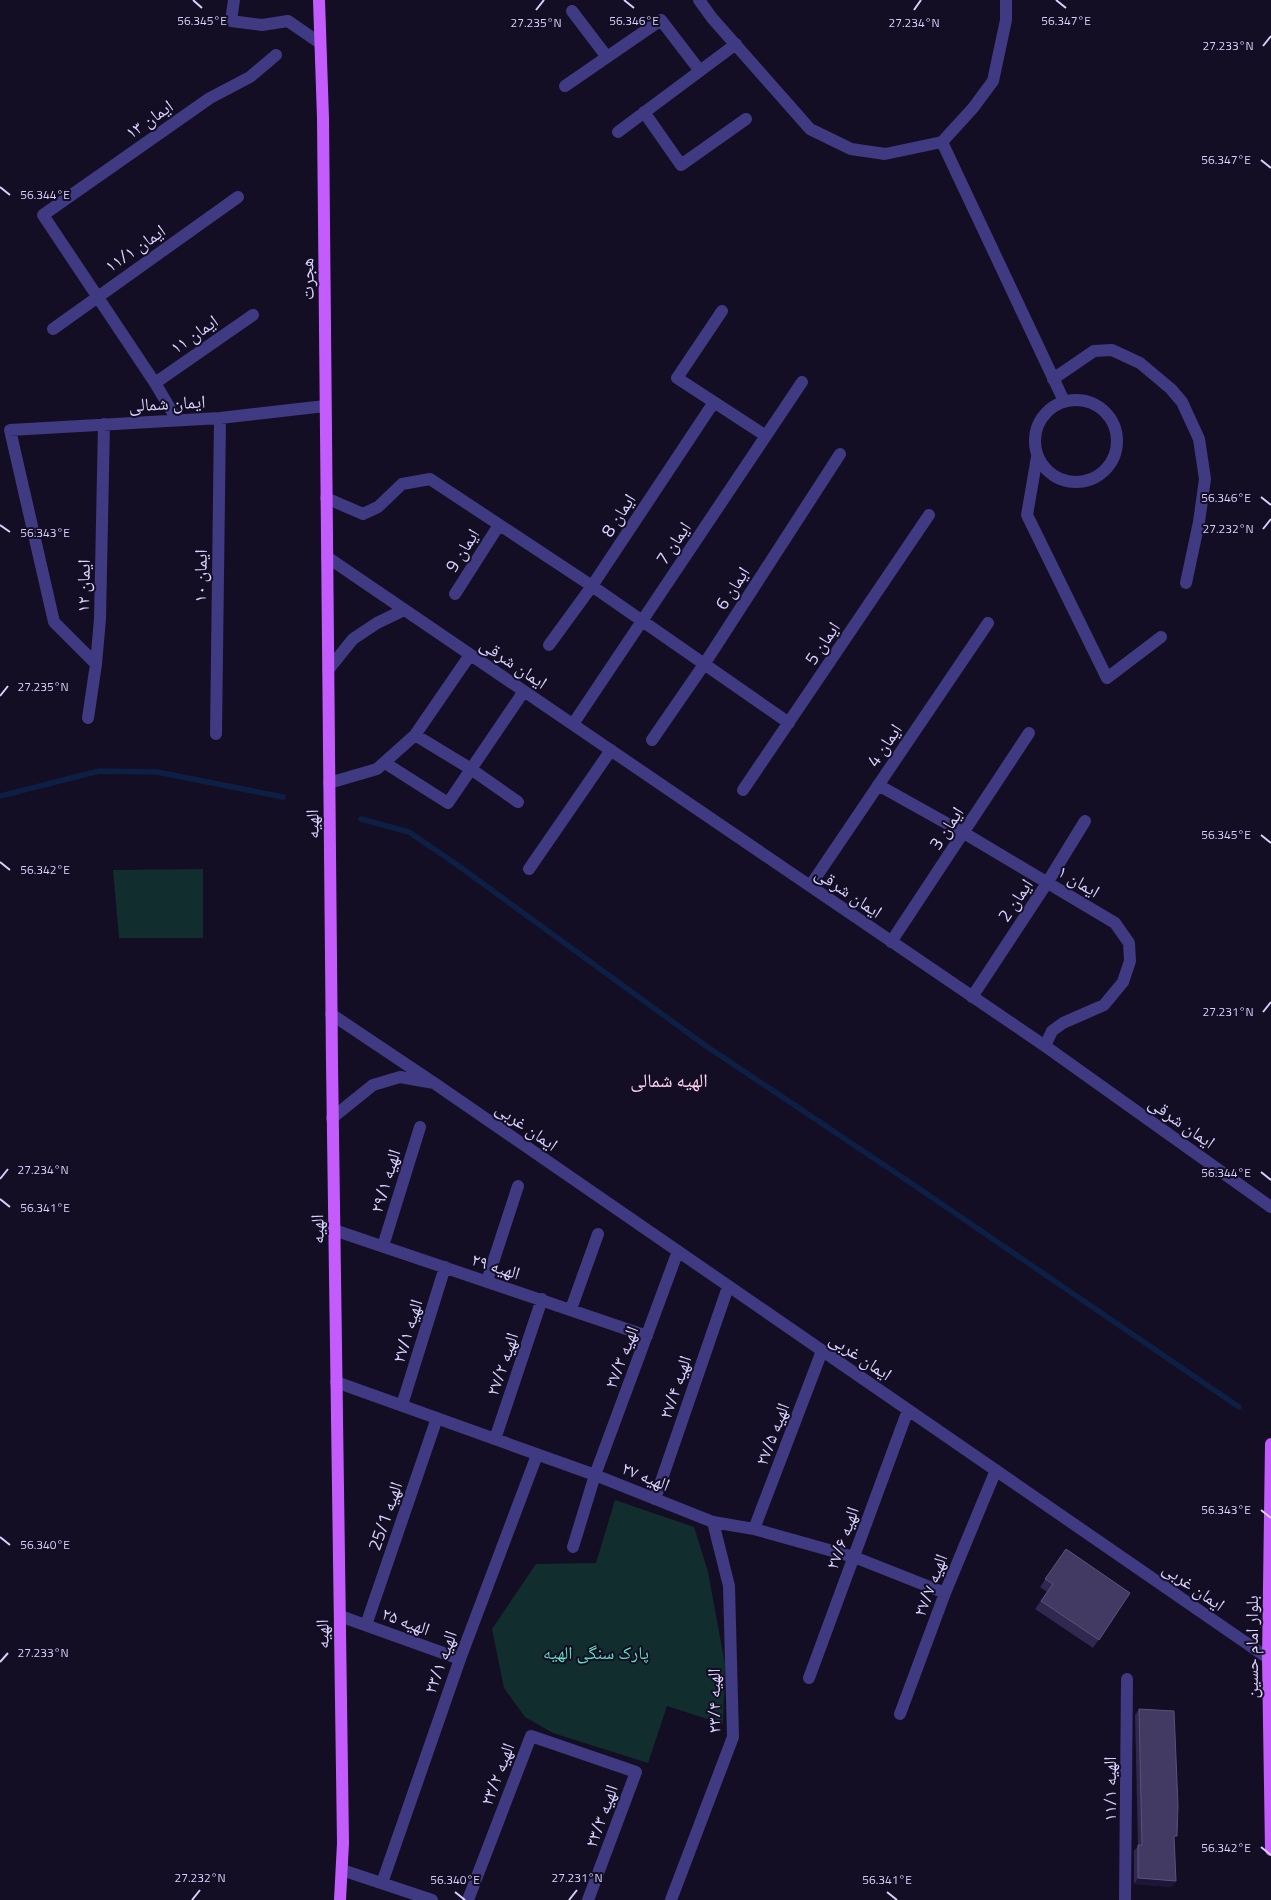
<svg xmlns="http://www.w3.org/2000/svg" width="1271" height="1900" font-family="'Titillium Web','Noto Naskh Arabic',sans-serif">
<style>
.green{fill:#122d2d}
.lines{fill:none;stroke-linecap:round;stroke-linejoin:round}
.stream{stroke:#0d1f44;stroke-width:5.5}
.minor{stroke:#3f3a81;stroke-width:12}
.major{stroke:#c45bfc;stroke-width:12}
.wall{fill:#312850}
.shaded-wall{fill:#1d1636}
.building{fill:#433a63;stroke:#5a527b}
.ticks{fill:none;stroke:#d8d1fe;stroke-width:2}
.labels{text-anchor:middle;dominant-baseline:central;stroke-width:4;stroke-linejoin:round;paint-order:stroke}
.street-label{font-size:18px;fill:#d8d1fe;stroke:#130e23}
.park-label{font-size:18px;fill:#5eddc1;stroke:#130e23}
.neighbourhood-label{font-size:19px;fill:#fed3ed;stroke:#130e23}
.ticks-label{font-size:12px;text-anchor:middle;fill:#d8d1fe;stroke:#130e23;stroke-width:4;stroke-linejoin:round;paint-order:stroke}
</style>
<rect width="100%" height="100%" fill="#130e23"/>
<path class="green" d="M203,869v69h-84l-6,-68z
M615,1500l79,27 14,45 17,92 -2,60 -56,-18 -19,57 -95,-30 -28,-16 -21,-29 -12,-59 44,-65 60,-1z"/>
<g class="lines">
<path class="stream" d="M0,796l99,-25 58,1 126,25
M361,819l48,13 47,32 250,182 199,133 334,228"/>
<path class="minor" d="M234,0l-3,21 31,4 26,-4 32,22
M699,0l13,18 98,111 41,20 34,5 57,-12 31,-34 20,-27 13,-61v-20
M572,11l35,46
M565,86l96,-66 39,51
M644,112l37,53 65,-46
M618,132l118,-88
M942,142l122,259
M722,311l-45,67 89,58
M53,329l185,-132
M1053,379l41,-28 18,-1 28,13 31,26 11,13 17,37 6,40 -6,43 -13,61
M155,383l98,-68
M1035 441a41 41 0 1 1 82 0a41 41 0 1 1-82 0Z
M177,420l-22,-37 -112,-168 167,-117 40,-21 26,-22
M1037,457l-10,58 80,163 54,-41
M326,498l37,16 15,-7 24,-23 28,-5 162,107 197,137
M327,557l718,489 226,161
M455,594l44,-69
M549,645l43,-59 122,-184
M96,664l-42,-42 -44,-192 210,-12 105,-12
M328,670l25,-31 24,-16 27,-13
M88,718l8,-54 4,-45 4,-195
M573,724l229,-342
M216,734l4,-316
M415,735l55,-80
M652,740l53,-77 135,-209
M385,763l63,40 76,-112
M329,783l48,-14 38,-34 56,34 47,33
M878,785l86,48 151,90 14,20 1,18 -7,21 -19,23 -41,18 -11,8 -7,15
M743,790l186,-275
M529,869l82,-119
M810,886l178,-263
M891,942l138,-209
M972,997l75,-114 38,-62
M331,1014l103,69 -34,-6 -27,8 -41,33
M434,1083l834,575
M334,1230l313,106
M383,1246l37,-119
M487,1281l31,-95
M571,1309l27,-75
M336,1382l259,93 118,47 41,7 100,28 91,36
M402,1405l43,-138
M495,1439l47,-140
M655,1499l73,-212
M754,1529l68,-178
M573,1547l22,-72 83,-224
M340,1616l120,43
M366,1625l71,-207
M809,1678l99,-268
M900,1714l45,-121 51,-123
M342,1870l90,30
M382,1883l78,-224 77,-204
M468,1900l63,-164 105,36 -48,128
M671,1900l62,-163 -4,-151 -16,-64
M1125,1900l2,-221"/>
<path class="major" d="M319,0l4,118 9,945 11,780 -3,57
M1271,1444l-3,214 3,192"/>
</g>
<path class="wall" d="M1066,1549l64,44 -37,55 -58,-39 12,-17 -7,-5z
M1139,1709l35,131 -2,47 -38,-3v-33l4,-5 -3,-131z"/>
<path class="shaded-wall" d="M1138,1878l38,3 -4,6 -38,-3z"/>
<path class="building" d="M1066,1549l64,44 -31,47 -58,-39 12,-17 -8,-5z
M1139,1709l35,2 4,94 -1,31h-3l2,45 -38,-3v-33h4z"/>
<path class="ticks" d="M193,0l9,8M624,0l10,8M1056,0l10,8M536,10l8,-10M914,10l7,-10M1263,46l8,-10M1261,160l10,8M0,187l10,8M1261,497l10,8M0,525l10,7M1263,529l8,-10M0,696l8,-10M1261,835l10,8M0,862l10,8M1263,1012l8,-10M1261,1172l10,8M0,1179l8,-10M0,1199l10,8M1261,1510l10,8M0,1537l10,8M0,1662l8,-9M1261,1847l10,8M455,1892l10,8M887,1892l10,8M192,1900l8,-10M569,1900l8,-10"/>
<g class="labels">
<g class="street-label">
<text transform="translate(149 119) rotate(-35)">ایمان ۱۳</text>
<text transform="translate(135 248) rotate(-35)">ایمان ۱۱/۱</text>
<text transform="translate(307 279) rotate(-91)">هجرت</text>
<text transform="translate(194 334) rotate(-35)">ایمان ۱۱</text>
<text transform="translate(167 403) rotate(-3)">ایمان شمالی</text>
<text transform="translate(618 515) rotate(-57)">ایمان 8</text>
<text transform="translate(673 543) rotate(-56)">ایمان 7</text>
<text transform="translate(462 550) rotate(-58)">ایمان 9</text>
<text transform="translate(200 576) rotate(-89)">ایمان ۱۰</text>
<text transform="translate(83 586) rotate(-89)">ایمان ۱۲</text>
<text transform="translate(732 588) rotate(-57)">ایمان 6</text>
<text transform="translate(822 643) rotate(-56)">ایمان 5</text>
<text transform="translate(514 663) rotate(34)">ایمان شرقی</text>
<text transform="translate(884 745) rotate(-56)">ایمان 4</text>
<text transform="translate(312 824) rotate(-91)">الهیه</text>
<text transform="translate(946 828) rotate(-57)">ایمان 3</text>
<text transform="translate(1079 881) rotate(31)">ایمان ۱</text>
<text transform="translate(849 892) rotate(34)">ایمان شرقی</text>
<text transform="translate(1015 900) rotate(-56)">ایمان 2</text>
<text transform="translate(1182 1122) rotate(35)">ایمان شرقی</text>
<text transform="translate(527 1126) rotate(35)">ایمان غربی</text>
<text transform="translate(385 1181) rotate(-73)">الهیه ۲۹/۱</text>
<text transform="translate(317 1229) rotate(-91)">الهیه</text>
<text transform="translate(496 1266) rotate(18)">الهیه ۲۹</text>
<text transform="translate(407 1331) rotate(-73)">الهیه ۲۷/۱</text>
<text transform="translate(861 1356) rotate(34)">ایمان غربی</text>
<text transform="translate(621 1357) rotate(-69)">الهیه ۲۷/۳</text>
<text transform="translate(502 1364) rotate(-71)">الهیه ۲۷/۲</text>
<text transform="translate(675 1387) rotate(-71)">الهیه ۲۷/۴</text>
<text transform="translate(772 1434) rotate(-69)">الهیه ۲۷/۵</text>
<text transform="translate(646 1476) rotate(22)">الهیه ۲۷</text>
<text transform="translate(385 1516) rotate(-71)">الهیه 25/1</text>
<text transform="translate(842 1538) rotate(-70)">الهیه ۲۷/۶</text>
<text transform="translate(930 1585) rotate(-69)">الهیه ۲۷/۷</text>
<text transform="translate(1194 1586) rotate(35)">ایمان غربی</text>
<text transform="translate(406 1621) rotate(20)">الهیه ۲۵</text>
<text transform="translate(322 1634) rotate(-91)">الهیه</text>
<text transform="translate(1251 1647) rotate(-90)">بلوار امام حسین</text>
<text transform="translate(440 1662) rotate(-70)">الهیه ۲۳/۱</text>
<text transform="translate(713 1701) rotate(-90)">الهیه ۲۳/۴</text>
<text transform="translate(497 1774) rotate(-69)">الهیه ۲۳/۲</text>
<text transform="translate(1109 1789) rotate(-90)">الهیه ۱۱/۱</text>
<text transform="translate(601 1816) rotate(-70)">الهیه ۲۳/۳</text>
</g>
<g class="park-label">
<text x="596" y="1652">پارک سنگی الهیه</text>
</g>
<g class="neighbourhood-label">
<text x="669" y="1079">الهیه شمالی</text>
</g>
</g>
<g class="ticks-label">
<text x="202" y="25">56.345°E</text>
<text x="634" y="25">56.346°E</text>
<text x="1066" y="25">56.347°E</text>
<text x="536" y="27">27.235°N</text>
<text x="914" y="27">27.234°N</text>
<text x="1228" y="50">27.233°N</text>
<text x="1226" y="164">56.347°E</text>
<text x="45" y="199">56.344°E</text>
<text x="1226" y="502">56.346°E</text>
<text x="1228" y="533">27.232°N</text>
<text x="45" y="537">56.343°E</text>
<text x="43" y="691">27.235°N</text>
<text x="1226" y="839">56.345°E</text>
<text x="45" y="874">56.342°E</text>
<text x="1228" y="1016">27.231°N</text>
<text x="43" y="1174">27.234°N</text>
<text x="1226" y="1177">56.344°E</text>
<text x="45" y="1212">56.341°E</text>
<text x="1226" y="1514">56.343°E</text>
<text x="45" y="1549">56.340°E</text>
<text x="43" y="1657">27.233°N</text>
<text x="1226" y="1852">56.342°E</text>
<text x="200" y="1882">27.232°N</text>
<text x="577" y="1882">27.231°N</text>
<text x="455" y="1884">56.340°E</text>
<text x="887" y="1884">56.341°E</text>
</g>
</svg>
